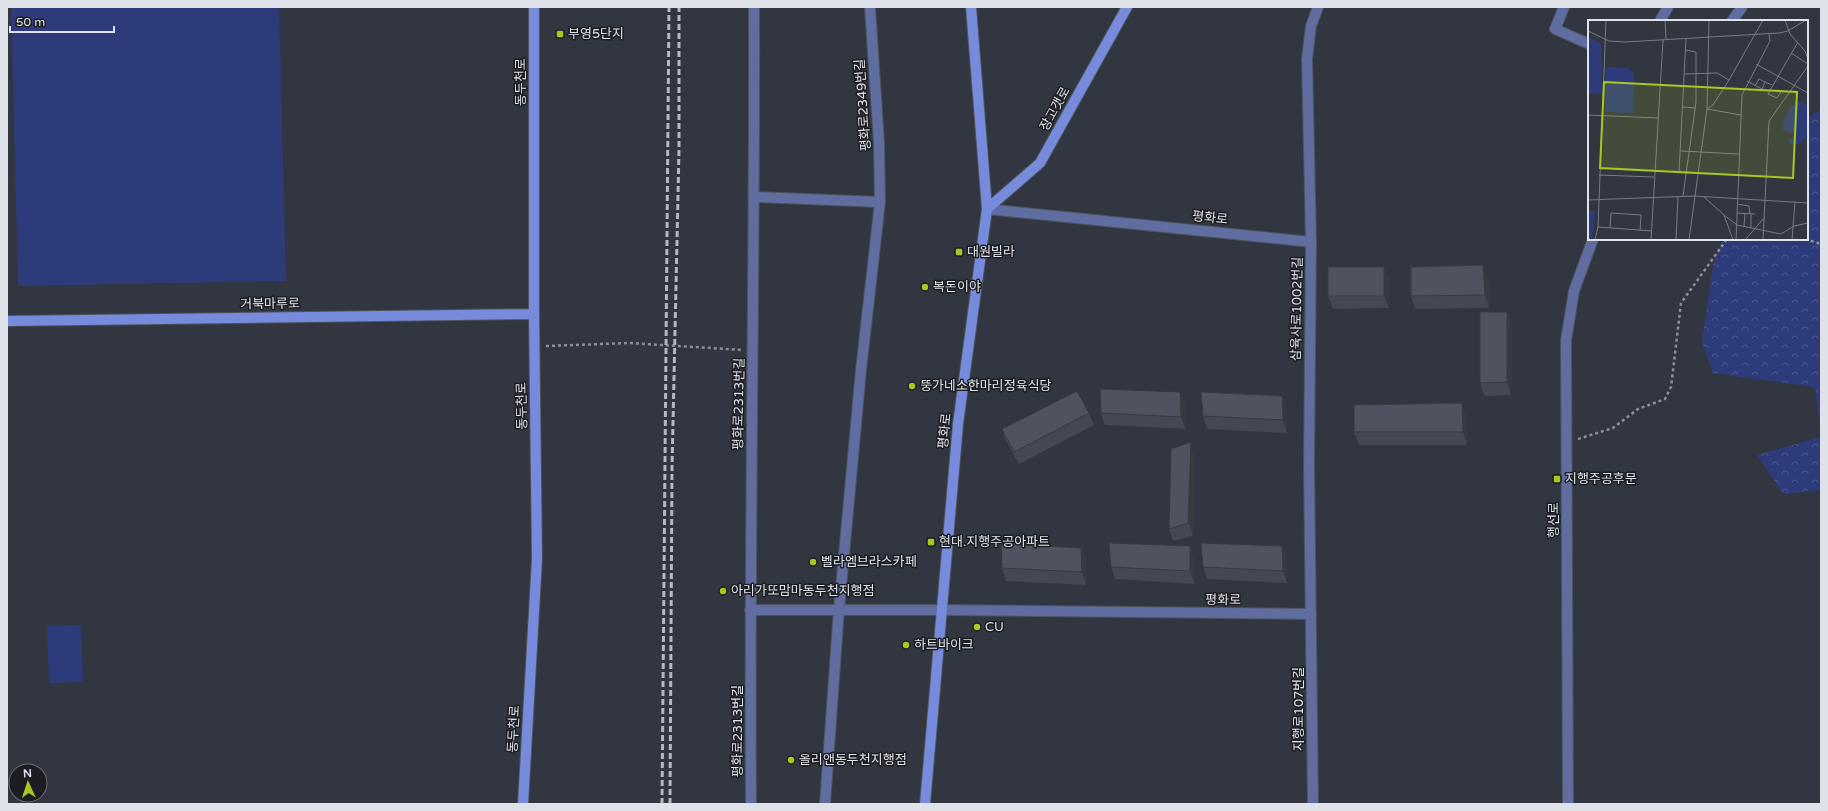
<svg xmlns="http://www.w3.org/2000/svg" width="1828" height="811" font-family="'Varela Round','Noto Sans KR',sans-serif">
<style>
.green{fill:#2e3b7b}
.forest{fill:url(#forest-crowns)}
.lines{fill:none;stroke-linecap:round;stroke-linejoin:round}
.street-casing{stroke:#4e525b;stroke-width:12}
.secondary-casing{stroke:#4e525b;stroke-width:12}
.path{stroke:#8d9099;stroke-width:2.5;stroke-dasharray:3 3;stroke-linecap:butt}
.street{stroke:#5f6da0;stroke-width:10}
.secondary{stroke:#768bdb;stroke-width:10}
.rail{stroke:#b5b8bf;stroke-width:3;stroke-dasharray:6 3;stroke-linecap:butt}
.wall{fill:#454752}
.shaded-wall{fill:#383a42}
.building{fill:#50535f;stroke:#383a42}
.poi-dot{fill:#a6c821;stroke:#1c1d22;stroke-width:1.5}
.labels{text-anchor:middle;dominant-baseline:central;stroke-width:3;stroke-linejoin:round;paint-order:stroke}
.poi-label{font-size:13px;fill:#e0e2e9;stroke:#1c1d22;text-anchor:start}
.street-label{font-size:13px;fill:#e0e2e9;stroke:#1c1d22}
.inset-road{fill:none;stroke:#787b84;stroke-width:1}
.view{fill:#a6c821;fill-opacity:0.15;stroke:#a6c821;stroke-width:2}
.inset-edge{fill:none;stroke:#e0e2e9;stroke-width:2}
</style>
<defs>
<pattern id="forest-crowns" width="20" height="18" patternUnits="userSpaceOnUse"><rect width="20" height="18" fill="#2e3b7b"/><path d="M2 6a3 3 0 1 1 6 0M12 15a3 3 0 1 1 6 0" fill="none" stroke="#4c578e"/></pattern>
</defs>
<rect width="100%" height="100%" fill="#323640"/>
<path class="green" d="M11,7h268l7,274 -268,5z
M81,625l2,57 -34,1 -2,-57z"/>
<path class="forest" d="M1821,109v323l-6,-45 -102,-14 -11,-31 11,-77 10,-26h84v-121z
M1821,437v53l-38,4 -26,-39z"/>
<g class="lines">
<defs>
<path id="street" d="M1564,7l-9,22 34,15
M1660,21l8,-14
M1732,21l10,-14
M755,197l125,5
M987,209l324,33
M750,610h193l368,4
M751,804c-2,-266 4,-531 3,-797
M825,804l14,-195 22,-239 19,-168 -1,-59 -9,-136
M1313,804l-4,-339 2,-223 -4,-183 4,-33 7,-19
M1568,804l-2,-464 8,-49 19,-52"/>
<path id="secondary" d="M987,209l53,-46 87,-156
M7,321l527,-7
M523,804l14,-245 -3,-245v-307
M925,804l33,-380 29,-215 -16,-202"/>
</defs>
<use href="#street" class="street-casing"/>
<use href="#secondary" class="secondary-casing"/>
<path class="path" d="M1805,239l16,5
M546,346l83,-3 114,7
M1578,439l35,-11 25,-19 27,-10 6,-12 10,-84 46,-64"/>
<use href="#street" class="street"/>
<use href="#secondary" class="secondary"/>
<path class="rail" d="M662,804l7,-797
M670,804l2,-336 7,-318v-143"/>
</g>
<path class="wall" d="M1384,267l5,13v28l-56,1 -5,-13z
M1488,278l1,30 -74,1 -4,-13z
M1512,324l-1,71 -27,1 -4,-13z
M1180,392l5,13v24l-80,-4 -4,-12z
M1282,396l5,12v25l-80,-4 -4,-13z
M1462,403l4,13 1,29h-108l-5,-13z
M1089,413l5,12 -75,39 -13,-23 -4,-12z
M1195,455l-2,81 -20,5 -4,-12z
M1190,546l4,13 1,25 -80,-5 -4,-12z
M1282,546l5,13v24l-80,-4 -4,-12z
M1081,548l5,12v25l-80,-4 -4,-13z"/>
<path class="shaded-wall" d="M1483,265l5,13 1,30 -4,-13z
M1384,267l5,13v28l-5,-12z
M1507,312l5,12 -1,71 -4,-13z
M1180,392l5,13v24l-4,-12z
M1282,396l5,12v25l-4,-13z
M1462,403l4,13 1,29 -4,-13z
M1191,442l4,13 -2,81 -5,-13z
M1190,546l4,13 1,25 -5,-13z
M1282,546l5,13v24l-4,-12z
M1081,548l5,12v25l-4,-13z"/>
<path class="building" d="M1483,265l2,30 -74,1v-29z
M1328,267h56v29h-56z
M1480,312h27v70l-27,1z
M1100,389l80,3 1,25 -80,-4z
M1077,391l12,22 -75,39 -12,-23z
M1201,392l81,4 1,24 -80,-4z
M1462,403l1,29h-109v-27z
M1191,442l-3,81 -19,6 2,-80z
M1109,543l81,3v25l-79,-4z
M1201,543l81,3 1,25 -80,-4z
M1001,544l80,4 1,24 -80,-4z"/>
<g class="poi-dot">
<rect x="556" y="30" width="8" height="8" rx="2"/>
<rect x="955" y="248" width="8" height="8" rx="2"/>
<circle cx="925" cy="287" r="4"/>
<circle cx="912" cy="386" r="4"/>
<rect x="1553" y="475" width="8" height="8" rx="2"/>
<rect x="927" y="538" width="8" height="8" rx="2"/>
<circle cx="813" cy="562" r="4"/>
<circle cx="723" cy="591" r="4"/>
<circle cx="977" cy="627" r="4"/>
<circle cx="906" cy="645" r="4"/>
<circle cx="791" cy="760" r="4"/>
</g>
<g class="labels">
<g class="poi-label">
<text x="568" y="34">부영5단지</text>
<text x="967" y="252">대원빌라</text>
<text x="933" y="287">복돈이야</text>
<text x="920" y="386">뚱가네소한마리정육식당</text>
<text x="1565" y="479">지행주공후문</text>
<text x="939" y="542">현대.지행주공아파트</text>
<text x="821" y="562">벨라엠브라스카페</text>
<text x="731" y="591">아리가또맘마동두천지행점</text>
<text x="985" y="627">CU</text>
<text x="914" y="645">하트바이크</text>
<text x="799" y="760">올리앤동두천지행점</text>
</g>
<g class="street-label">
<text transform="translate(521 82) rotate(-90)">동두천로</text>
<text transform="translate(863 105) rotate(-94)">평화로2349번길</text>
<text transform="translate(1055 109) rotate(-61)">장고갯로</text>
<text transform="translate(1210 218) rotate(6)">평화로</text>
<text transform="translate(270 304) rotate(-1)">거북마루로</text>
<text transform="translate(1297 309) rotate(-89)">삼육사로1002번길</text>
<text transform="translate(739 404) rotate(-89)">평화로2313번길</text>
<text transform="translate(522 406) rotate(-91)">동두천로</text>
<text transform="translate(945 431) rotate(-84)">평화로</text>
<text transform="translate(1554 520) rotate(-90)">행선로</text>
<text transform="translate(1223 600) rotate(1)">평화로</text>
<text transform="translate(1299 709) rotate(-90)">지행로107번길</text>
<text transform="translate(514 729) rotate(-87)">동두천로</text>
<text transform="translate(738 731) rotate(-90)">평화로2313번길</text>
</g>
</g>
<g transform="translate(1588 20)">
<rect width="220" height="220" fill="#323640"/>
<path d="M0,16l14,9 -1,49 -13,-1zM18,47l21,1 7,5 -1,40 -28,-1zM0,191h7l-3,29h-4z" fill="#2e3b7b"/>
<path d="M214,81l6,6v29l-9,8h-9l-3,-4 7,-2v-5l-11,-2 1,-12 7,-13z" fill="#2e3b7b"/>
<path class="inset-road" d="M77,0l1,19M197,0l5,14 15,17 3,8M0,11l21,10 16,1 154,-9 9,-2 18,-11M98,19l-7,133 8,1M203,33l17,11M168,44l52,29M97,54l32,-1 12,7M159,61l15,8 3,-7 7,3M167,66l4,-7 6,3M194,70l-5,8 -9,-4 30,-52M95,87l13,1M119,89l6,-4 16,-25 34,-60M119,89l34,6M0,95l71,3M93,131l58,3M11,155l55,2M95,176l13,-94v-50l-10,-2M116,177l20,18 9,25M0,180l106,-4 114,7M149,184l12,2 1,8M149,193l18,1M136,195l13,10 44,9 13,-8 14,-3M156,206l1,-12M10,207l54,4M22,208l1,-15 30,2 -1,16M163,208v-14M7,220l3,-13 8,-207M63,220l12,-200M88,220l2,-44M101,220l18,-131 2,-89M148,220l6,-145 28,-54 -1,-7M157,220l19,-22M175,220l6,-119 39,-55M204,220l3,-38"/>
<path class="view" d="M16,62l193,10 -4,86 -193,-10z"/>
<rect width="220" height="220" class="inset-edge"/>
</g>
<rect width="1828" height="811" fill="none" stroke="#e0e2e9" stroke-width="16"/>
<g transform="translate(28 783) rotate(357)"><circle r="19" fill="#1c1d22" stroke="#6a6c72"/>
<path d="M0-3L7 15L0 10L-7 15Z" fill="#a6c821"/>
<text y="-6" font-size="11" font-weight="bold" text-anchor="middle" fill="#e0e2e9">N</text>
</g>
<path d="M10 26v6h104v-6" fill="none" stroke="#e0e2e9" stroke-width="2"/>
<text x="16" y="26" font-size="12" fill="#e0e2e9" stroke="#1c1d22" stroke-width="3" paint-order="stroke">50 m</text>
</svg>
